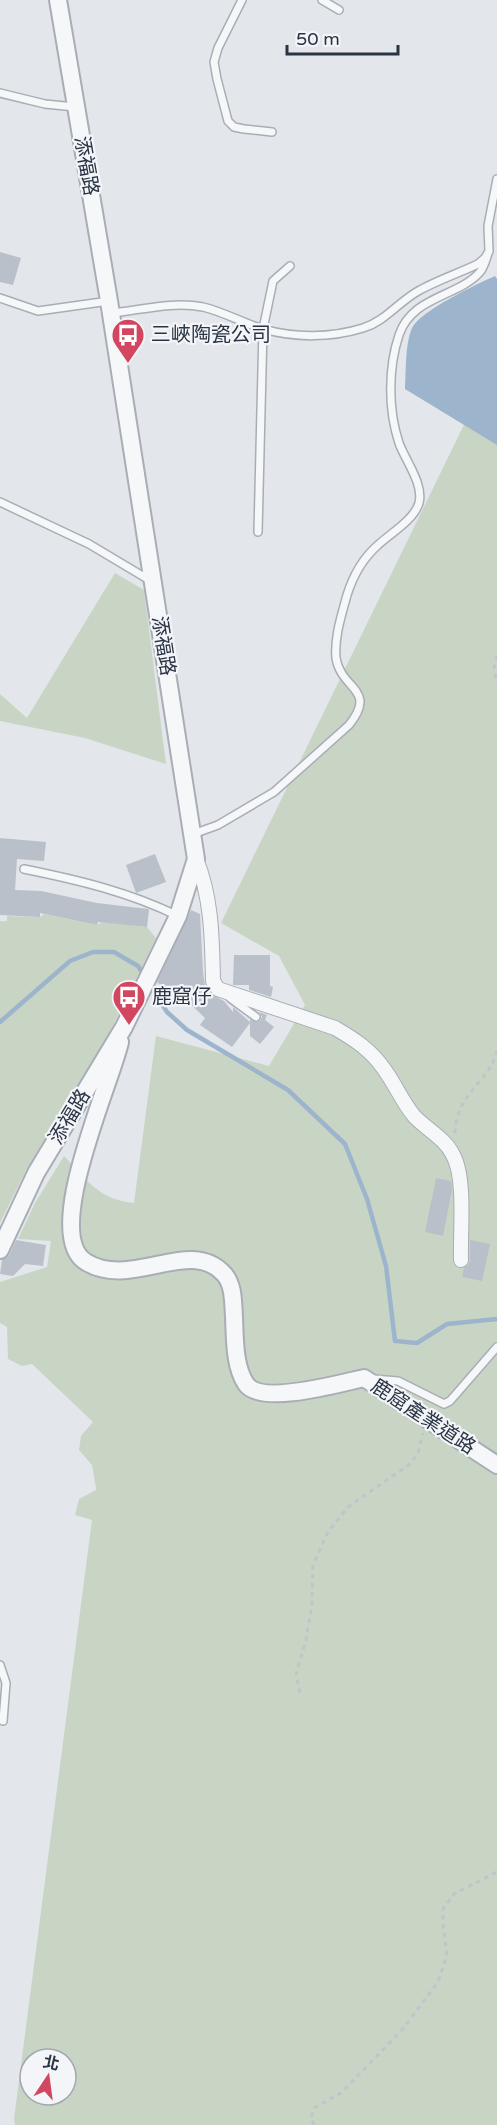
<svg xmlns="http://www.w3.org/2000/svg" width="497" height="2125" font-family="'Varela Round','Noto Sans TC',sans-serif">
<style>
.green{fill:#c9d5c4;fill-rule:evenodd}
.water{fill:#9db5cc}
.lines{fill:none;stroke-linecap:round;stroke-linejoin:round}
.stream{stroke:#9db5cc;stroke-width:4.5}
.building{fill:#bac0c9}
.service-casing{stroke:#a8adb6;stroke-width:10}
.minor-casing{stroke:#a8adb6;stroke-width:16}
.tertiary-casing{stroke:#a8adb6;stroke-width:20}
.path{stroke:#c1c4ca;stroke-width:3;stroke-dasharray:4.5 4.5;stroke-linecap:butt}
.service{stroke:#f6f7f9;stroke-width:7}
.minor{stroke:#f6f7f9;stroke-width:14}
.tertiary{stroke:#f6f7f9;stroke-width:16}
.labels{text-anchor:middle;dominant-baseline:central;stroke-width:4.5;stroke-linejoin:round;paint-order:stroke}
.street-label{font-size:20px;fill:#2a3444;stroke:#f3f5f8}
.poi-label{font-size:20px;fill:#2a3444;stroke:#f3f5f8;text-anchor:start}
</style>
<rect width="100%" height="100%" fill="#e3e6eb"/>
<path class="green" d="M497,357v1768h-482l-1,-6 78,-599 -17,-5 4,-16 17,-9v-2l-4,-23 -13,-15 2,-14 12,-14 -61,-58 -10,2 -14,-7 -1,-32 -7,-4v-41l47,-15 4,-26 -33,-2 17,-36 29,-47c22,23 35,44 70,47l22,-167 113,30 36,-61 -26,-49 -58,-33zM30,2059h36v36h-36z
M115,573l29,17 22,174 -81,-26 -85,-17v-27l27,24z
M44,914l53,11 5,-3 45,5 9,11 -48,98 -83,136 -25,51v-302h7v-5l33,1z"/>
<path class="water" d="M495,276l2,3v166l-92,-56c1,-17 0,-45 7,-61 8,-17 65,-44 83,-52z"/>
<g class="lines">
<path class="stream" d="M150,985l17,27 20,18 101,60 57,54 22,55 19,67 9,75 22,2 30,-19 50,-5
M0,1022l70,-61 23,-9h21l24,14 6,9"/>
</g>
<path class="building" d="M0,252l21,6 -8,27 -13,-3z
M0,838l46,4 -2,19 -27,-2 -2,31 26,1 56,12 51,6 1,1 -2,17 -49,-5 -1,3 -57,-12v4l-40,-2z
M155,854l11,28 -30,11 -10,-28z
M191,910l9,4 3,58 2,14 6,8 13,7 9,11v-5l17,15v-3l5,3 5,-1 2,-4 -3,-5 8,3 -2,5 9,7 -14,17 -10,-8v-13l-18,24 -32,-22 5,-7 -28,-27 -4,5 -16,-14z
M234,955h36v31l3,1 -2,10 -22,-7v-5h-16z
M436,1178l15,3 1,9 -9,46 -18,-4z
M16,1240l30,5 -3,21 -18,-2 -12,12 -13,-2 2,-14 7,-5z
M470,1240l20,4 -8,37 -20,-4 2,-9 4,-3 2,-4z"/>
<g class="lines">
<defs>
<path id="service" d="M242,0l-24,48 -4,14 3,17 11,42 6,6 10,2 28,3
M322,0l17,10
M0,93l45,11 30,3
M0,298l38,13 71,-10
M112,313c29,-3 61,-12 91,-6 21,5 40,16 60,22 32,9 68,9 100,-1 23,-7 36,-27 57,-38 18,-10 39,-17 58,-26l7,-6 4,-7 -1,-25 9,-47
M0,502l89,42 62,37
M258,532l5,-203 10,-48 17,-15
M193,834l25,-9 56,-33 75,-67c29,-36 -8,-35 -13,-67 -2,-21 6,-44 11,-63 6,-19 16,-37 31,-50 13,-12 36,-25 41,-42 5,-19 -14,-43 -20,-60 -11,-33 -11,-75 0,-108 13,-39 59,-38 81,-63 5,-6 6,-14 9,-21
M24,869c54,11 105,23 154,47
M230,998l26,19
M373,1379l25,2 46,23 6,-3 47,-54
M0,1665l6,18 -3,38"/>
<path id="minor" d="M196,859c16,39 16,80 17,122l5,8 117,39c19,11 36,22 49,41 11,15 18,32 30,47 12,13 31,22 39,39 13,23 7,78 8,105"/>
<path id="tertiary" d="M120,1042c-9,41 -79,193 -34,220 46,28 104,-26 138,12 10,11 9,29 10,43 1,21 0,49 12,67 15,22 95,-1 118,-6l133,87
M0,1250l36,-77 88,-146 54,-111 18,-57 -87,-558 -51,-301"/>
</defs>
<use href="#service" class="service-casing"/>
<use href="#minor" class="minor-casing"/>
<use href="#tertiary" class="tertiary-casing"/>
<path class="path" d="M497,656l-3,12 3,16
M455,1133c2,-43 34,-49 42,-82
M300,1693l-4,-19 10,-34 6,-37 1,-38 15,-33 20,-25 62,-43 8,-10 5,-21
M314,2125l-3,-6 3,-11 27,-15 61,-63 36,-48 9,-27 -4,-31v-15l11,-15 43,-22"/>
<use href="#service" class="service"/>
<use href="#minor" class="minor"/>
<use href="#tertiary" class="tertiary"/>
</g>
<defs>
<symbol id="bus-pin" viewBox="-11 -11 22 30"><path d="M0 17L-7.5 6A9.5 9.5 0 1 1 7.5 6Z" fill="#d24660" stroke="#f3f5f8"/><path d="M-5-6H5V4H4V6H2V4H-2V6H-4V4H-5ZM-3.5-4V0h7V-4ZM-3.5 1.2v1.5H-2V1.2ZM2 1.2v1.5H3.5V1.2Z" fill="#fff"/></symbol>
</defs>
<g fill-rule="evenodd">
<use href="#bus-pin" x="109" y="316" width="38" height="52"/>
<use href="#bus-pin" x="110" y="978" width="38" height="52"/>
</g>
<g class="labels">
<g class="street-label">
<text transform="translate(86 166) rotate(80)">添福路</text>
<text transform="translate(163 646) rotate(81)">添福路</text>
<text transform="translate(70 1117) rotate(-59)">添福路</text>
<text transform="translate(423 1417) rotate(33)">鹿窟產業道路</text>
</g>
<g class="poi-label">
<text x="151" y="335">三峽陶瓷公司</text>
<text x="152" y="997">鹿窟仔</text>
</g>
</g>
<g transform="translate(48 2077) rotate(13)"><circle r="28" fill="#f3f5f8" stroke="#a3a8b0" stroke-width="1.5"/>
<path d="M0-4.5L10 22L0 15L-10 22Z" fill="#d24660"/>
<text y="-9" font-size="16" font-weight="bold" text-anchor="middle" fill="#2a3444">北</text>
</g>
<path d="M287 45v9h111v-9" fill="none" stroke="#2a3444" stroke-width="3"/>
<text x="296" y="45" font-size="18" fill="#2a3444" stroke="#f3f5f8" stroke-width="4.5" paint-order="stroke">50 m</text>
</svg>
